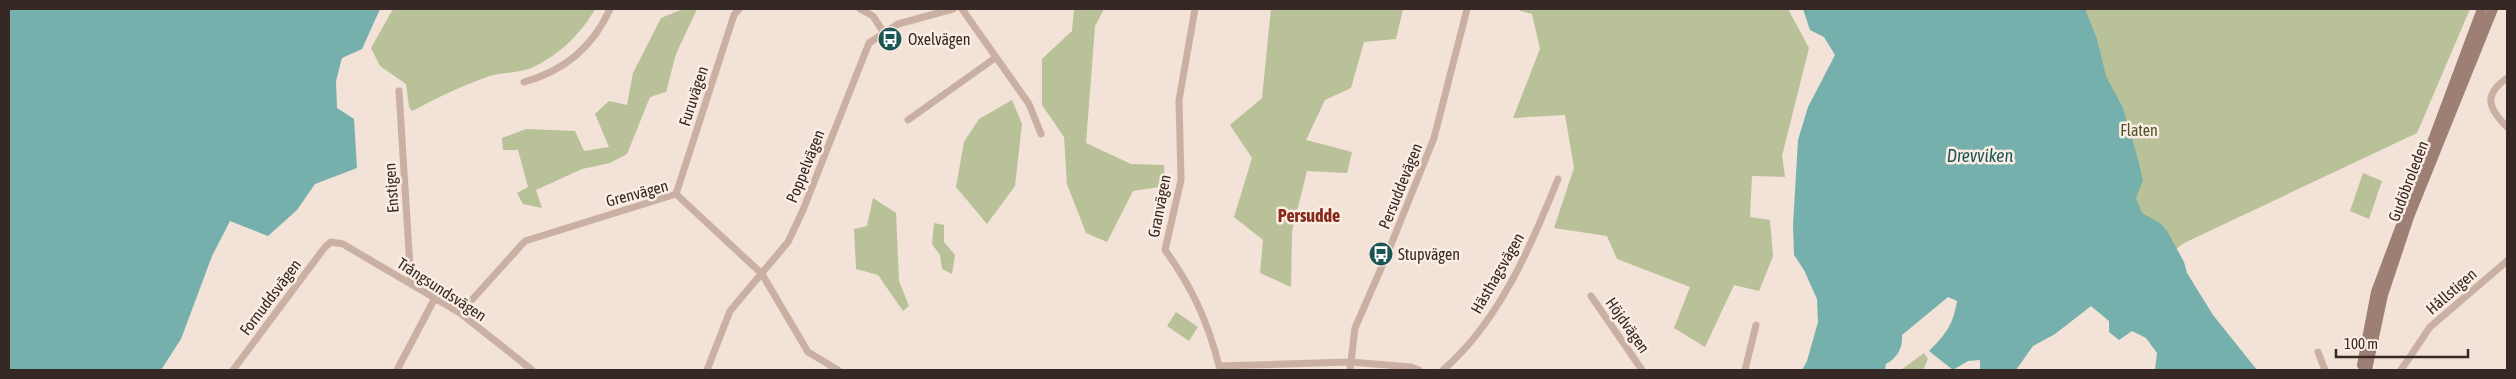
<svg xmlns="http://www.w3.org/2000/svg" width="2516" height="379" font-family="'Asap Condensed',sans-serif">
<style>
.green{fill:#b8c197}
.water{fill:#75b0ac}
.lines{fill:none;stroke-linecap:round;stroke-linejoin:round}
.minor{stroke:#cab0a3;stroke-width:7}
.secondary{stroke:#9e7f74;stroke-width:10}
.labels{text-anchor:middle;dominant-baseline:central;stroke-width:5;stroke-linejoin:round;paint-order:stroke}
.poi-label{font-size:16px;fill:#352825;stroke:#faede3;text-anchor:start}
.street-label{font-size:16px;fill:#352825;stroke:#faede3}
.park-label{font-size:16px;fill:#495428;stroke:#faede3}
.water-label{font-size:18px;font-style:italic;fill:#1a5754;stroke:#faede3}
.neighbourhood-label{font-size:18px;font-weight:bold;fill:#86291b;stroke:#faede3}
</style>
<rect width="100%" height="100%" fill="#f2e2d7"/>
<path class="green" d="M393,9h202c-13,24 -38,48 -64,59 -12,5 -28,4 -41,8 -27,9 -53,22 -78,35l-3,-4 -3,-23 -26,-18 -9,-18z
M683,9h14l-21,45 -10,38 -16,5 -23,57 -17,9 -28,6 -46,21 6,18 -19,-4 -6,-11 11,-6 -10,-37h-15l-1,-12 24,-9 49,2 9,20 25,-4 -14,-33 14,-13 18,4 6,-32 28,-55z
M1074,9h30l-9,17 -9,117 45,21 33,1 1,21 -32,5 -26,51 -21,-9 -19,-49 -3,-47 -22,-32v-46l30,-28z
M1271,9h132l-7,30 -32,3 -13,46 -26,12 -19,40 46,12 -5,21 -40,-2 -15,60 -1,56 -31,-14 3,-33 -29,-23 18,-59 -22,-33 32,-27z
M1514,9h274l21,39 -27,108 3,21 -33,-1 -2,41 20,3 3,36 -14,35 -25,-6 -29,62 -31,-19 16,-41 -73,-28 -10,-23 -53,-8 20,-60 -9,-53 -52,3 27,-69 -8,-35z
M1945,9h525l-53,124 -233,110 -51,39z
M1012,100l10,24 -7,62 -28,38 -31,-37 8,-45 15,-23z
M2363,173l19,8 -13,38 -19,-8z
M873,198l23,15 3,68 10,25 -6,5 -25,-36 -22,-6 -2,-40 13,-3z
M934,223l10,2v17l11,13 -3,19 -10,-5 -2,-14 -8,-11z
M1176,312l22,15 -9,14 -22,-15z
M1924,353l4,6 -5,11h-22z"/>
<path class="water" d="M9,9h371l-18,40 -20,9 -6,23 1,27 17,11 3,49 -42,16 -18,26 -29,26 -38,-15 -18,35 -31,83 -20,31h-152z
M1803,9h282l12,30 9,37 17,32 13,44 7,28 -7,18 6,15 18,10 7,8 17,31 3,11 26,42 44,55h-102l2,-17 -11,-15 -14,-7 -13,9 -10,-8v-11l-18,-15 -36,28 -22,12 -17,24h-36v-10l-12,1 -15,9 -24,-19c17,-17 24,-26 28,-50l-9,-4 -46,38c1,13 -5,23 -16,29l-1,6h-83l5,-9 11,-39 -1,-23 -13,-29 -10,-15 -1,-30 5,-85 10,-33 27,-52 -11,-18 -14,-7z"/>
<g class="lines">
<path class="minor" d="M860,9l13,7 11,17
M962,9l67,95 12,30
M1195,9l-16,91 2,80 -16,70c27,37 43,72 54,116l131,-4 61,5 8,3
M2507,78c-24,17 -19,30 0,49
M524,82c40,-11 69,-35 86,-73
M399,91l12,193
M908,120l87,-62
M676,194l58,-179 5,-6
M1591,296l51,74
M460,313l65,-72 151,-47 86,80 46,78 30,18
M2318,352l7,18
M233,370l92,-123 6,-5 12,2 117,69 72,57
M397,370l38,-72
M707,370l23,-59 58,-69 15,-32 66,-167 29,-19 55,-15
M1350,370l5,-42 31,-71 48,-119 33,-129
M1443,370c56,-48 88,-124 115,-191
M1745,370l11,-45
M2401,370l29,-43 77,-66"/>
<path class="secondary" d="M2362,365l14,-73 106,-283
M2367,370l16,-75 26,-78 84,-208"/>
</g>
<defs>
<symbol id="bus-disc" viewBox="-11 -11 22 22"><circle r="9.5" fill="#1a5754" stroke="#faede3"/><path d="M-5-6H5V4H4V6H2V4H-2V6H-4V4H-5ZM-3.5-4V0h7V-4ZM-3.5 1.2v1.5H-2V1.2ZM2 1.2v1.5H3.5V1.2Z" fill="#fff"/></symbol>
</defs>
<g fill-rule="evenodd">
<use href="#bus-disc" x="876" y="25" width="28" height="28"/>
<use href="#bus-disc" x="1367" y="240" width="28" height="28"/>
</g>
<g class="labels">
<g class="poi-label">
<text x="908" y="39">Oxelvägen</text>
<text x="1398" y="254">Stupvägen</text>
</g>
<g class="street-label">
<text transform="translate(693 96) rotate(-72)">Furuvägen</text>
<text transform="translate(805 166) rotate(-68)">Poppelvägen</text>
<text transform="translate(2408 181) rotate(-69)">Gudöbroleden</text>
<text transform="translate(1400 186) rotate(-68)">Persuddevägen</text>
<text transform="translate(391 188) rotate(-94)">Enstigen</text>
<text transform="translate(637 193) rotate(-15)">Grenvägen</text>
<text transform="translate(1159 206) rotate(-79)">Granvägen</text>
<text transform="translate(1497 273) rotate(-60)">Hästhagsvägen</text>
<text transform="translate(442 289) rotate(33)">Trångsundsvägen</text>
<text transform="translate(2451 291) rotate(-41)">Hållstigen</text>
<text transform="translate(270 297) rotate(-53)">Fornuddsvägen</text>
<text transform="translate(1628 325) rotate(55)">Höjdvägen</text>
</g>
<g class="park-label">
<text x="2139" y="130">Flaten</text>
</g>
<g class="water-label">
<text x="1980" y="155">Drevviken</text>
</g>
<g class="neighbourhood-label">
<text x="1309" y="215">Persudde</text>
</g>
</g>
<rect width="2516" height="379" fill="none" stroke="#352825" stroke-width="20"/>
<path d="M2336 349v8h132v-8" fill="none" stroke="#352825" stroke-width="2.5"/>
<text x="2344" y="349" font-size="15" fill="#352825" stroke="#faede3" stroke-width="4" paint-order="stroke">100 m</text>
</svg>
